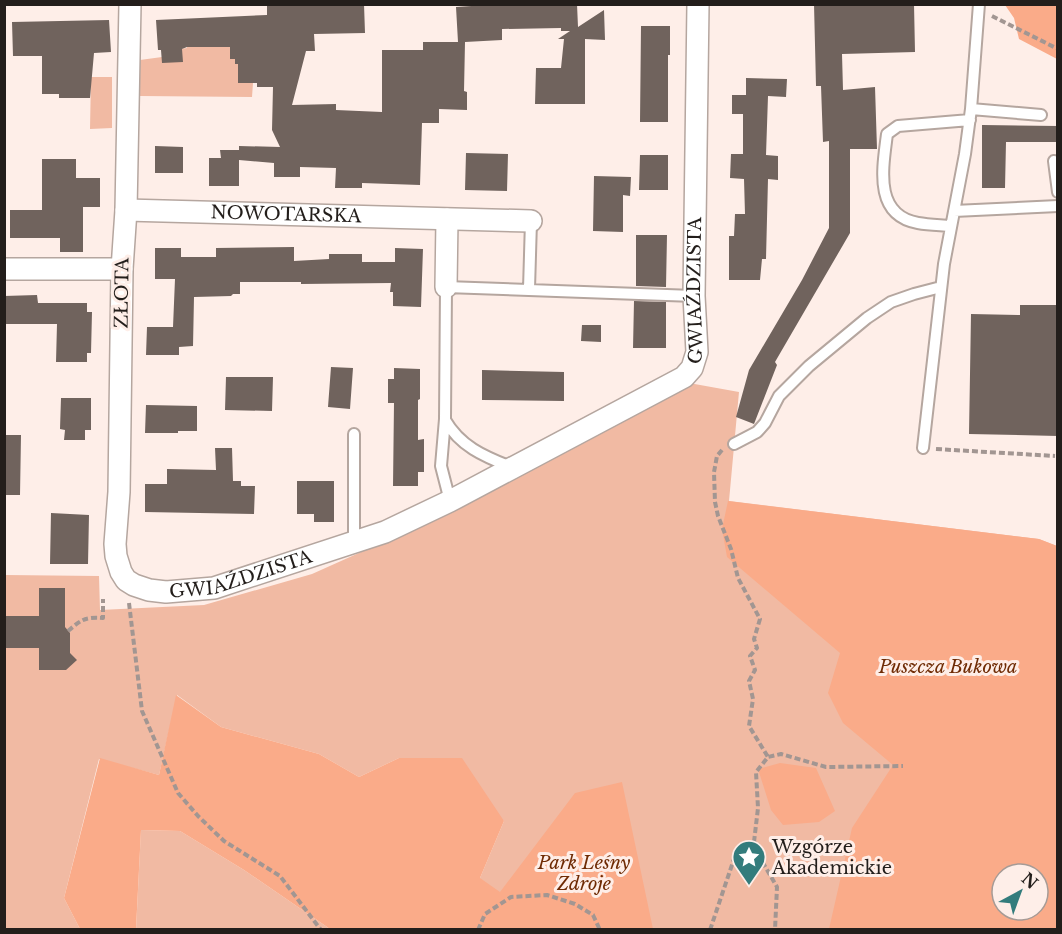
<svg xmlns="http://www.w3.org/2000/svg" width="1062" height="934" font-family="'Libre Baskerville',serif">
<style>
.green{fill:#f1baa3;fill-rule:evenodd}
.forest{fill:#faab89;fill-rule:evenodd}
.building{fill:#70635d}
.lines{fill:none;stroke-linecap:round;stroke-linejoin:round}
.lane-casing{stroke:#b5a69f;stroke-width:14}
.street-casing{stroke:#b5a69f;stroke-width:24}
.path{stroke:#a29692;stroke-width:4;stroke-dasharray:6 3;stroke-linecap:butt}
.lane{stroke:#fff;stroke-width:10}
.street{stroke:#fff;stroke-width:21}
.labels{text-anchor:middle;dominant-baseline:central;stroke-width:6;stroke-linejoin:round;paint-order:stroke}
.street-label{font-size:18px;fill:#231e1b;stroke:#feeee8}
.park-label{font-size:18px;font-style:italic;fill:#6f2b04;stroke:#feeee8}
.poi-label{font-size:18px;fill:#231e1b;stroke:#feeee8;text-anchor:start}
</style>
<rect width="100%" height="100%" fill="#feeee8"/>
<path class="green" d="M187,44l43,3v12h5v5h3v19h15l-1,14 -112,-1v-36l22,-3 18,-8 7,-1z
M91,77h21v51l-22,1z
M689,383l50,9 -10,109 310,38 18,7v383h-567l-10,-51 24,-57 -105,-63 -40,19 -40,-23 -98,-27 -44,-32 -18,80 -60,-16 -35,139 16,31h-75l-1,-347h2v-7l93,1 1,34 104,-5 108,-31 96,-43 171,-86zM1002,874h36v36h-36z
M141,830l39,1 64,39 86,59 -194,1z"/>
<path class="forest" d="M1005,5h52v54l-38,-20 -5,-21z
M728,501l311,38 18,7v383h-228l23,-101 41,-63 -50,-42 -15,-30 12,-40 -113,-96 -5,-28zM1002,874h36v36h-36z
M176,695l45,32 98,27 40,23 40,-19h63l42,63 -24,57 20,14 75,-99 47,-11 31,147h-323l-86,-59 -64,-39 -39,-1 -5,99h-56l-16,-31 36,-140 59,17z
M780,763l36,5 19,43 -16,11 -36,3 -12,-15 -13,-41z"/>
<path class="building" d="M267,4h97l1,29 -51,1 1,17h-9l-14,54 44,-1v6l46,2v-62h41v-8h35l-2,-35 46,-3h75l1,23 26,-17 1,30 -20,-1v65h-50l1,-36h25l3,-29h-6l12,-8h-9v-3l-59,1v11l-37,2 -1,49 3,1v18l-28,-1v14h-17l-2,62 -58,-2v5h-27l1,-20 -36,-1v10h-26v-14l-35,-3v26h-30v-28h12l-1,-8h19v7v-11l41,1 -8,-17 1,-43h-16v-4h-19v-19h-3v-5h-5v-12h-43l-5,2 1,13 -21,1 -1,-13h-3l-2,-30 111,-5z
M814,4h100l1,48 -73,2 1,36 32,-3 2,62h-27v84l-75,129 2,3 -23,59 -18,-7 13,-47 53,-90 27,-52v-87l-6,1 -2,-56h-5z
M109,20l2,32 -17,1 -4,45h-31v-4h-17v-38h-29l-1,-34z
M641,26h29v29h-2v67h-28z
M746,78l41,1 -1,18 -18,-1 -2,59 12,1v24l-10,-1 -2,80h-4l-2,21h-31v-44h5l1,-22h10l-1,-35 -14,-1 1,-24h12v-40h-11v-19h14z
M982,125l76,1v16h-52l-1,46h-23z
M155,146l28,1v26h-28z
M466,153l42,1 -1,37 -42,-1z
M640,155h28v35h-29z
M42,159h34v19h24v29h-17v45h-23v-14h-50v-28h32z
M594,176l37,1 -1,19 -7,-1v37l-30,-1z
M636,235h31l-1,52 -30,-1z
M294,247v14l35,-2v-5h33v8h33v-14l28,1 -2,58 -28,-1v-14h-3l1,-9 -90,1v-2h-61v12h-7l-2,2 -37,1 -1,49 -14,1v8h-33l1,-28h26l2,-48h-20v-31h26v9h35v-9z
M37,295l1,8h49v9h5l-1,41h-4v9h-31l1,-38h-53v-28z
M634,301l32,1v46h-33z
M1020,305h38v131l-89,-2 2,-120 49,1z
M582,325h19v17l-20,-1z
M331,367l22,1 -3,41 -22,-2z
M394,368l26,1v30l-2,1v40l6,-1v33h-6v14h-25l1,-83h-6v-24h6z
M482,370l82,2v29l-82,-1z
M226,377h47l-1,34 -47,-1z
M61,398h30v32h-6v10h-21l1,-10 -5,-1z
M146,405l51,1v25h-19v2h-33z
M4,435h17l-1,60h-16z
M215,448h17l1,33h8v5h14l-1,28 -109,-2v-28h22v-15l49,1z
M297,481h37v41h-20v-8h-17z
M51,513l38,2 -1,49h-38z
M39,588h26v39l5,6v20l7,7 -11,10h-27v-22h-33v-32h33z"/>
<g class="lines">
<defs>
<path id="lane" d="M971,109l70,6
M1054,161l4,31
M954,211l104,-5
M951,226c-11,-1 -22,-1 -33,-3 -45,-8 -35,-56 -31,-89l11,-8 72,-6
M529,289l2,-68
M445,420c15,26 38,36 66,47
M354,434v108
M734,444l23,-12 8,-9 14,-27 30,-30 58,-48 24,-16 23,-8 27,-7
M923,448l21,-184 21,-110 6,-45 8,-105
M450,501l-9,-35 4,-47 1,-132 248,9"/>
<g id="street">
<path id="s1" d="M130,4l-4,206 -4,59 -3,223 -4,52 1,12 5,16 5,8 8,5 15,5 17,2 48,-4 171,-56 65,-31 234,-124 8,-9 5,-16 -3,-56 4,-292"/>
<path id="s2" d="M126,210l405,11"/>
<path d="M4,269h118"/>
<path d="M446,287l1,-68"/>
</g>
</defs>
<use href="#lane" class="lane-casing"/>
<use href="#street" class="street-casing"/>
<path class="path" d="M992,16l66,33
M936,449l119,7
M722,450l-5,6 -3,16 1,30 3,14 13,33 7,29 22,41 -6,20 3,9 -7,8 5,14 -6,11 4,18 -4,27 19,31
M129,603l13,108 36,82 20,23 26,25 56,35 41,54
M68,631c14,-12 17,-14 35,-13v-19
M754,842l4,-34 -2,-36 12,-15 13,-3 45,13 77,-1
M478,930l7,-16 26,-17 36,-2 28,9 18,11 7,15
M710,930l26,-77 7,-8 11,-3 4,3 1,11 18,31 -2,43"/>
<use href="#lane" class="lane"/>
<use href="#street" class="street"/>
</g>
<defs>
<symbol id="sight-pin" viewBox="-11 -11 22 30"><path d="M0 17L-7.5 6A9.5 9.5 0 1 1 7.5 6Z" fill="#337c7c" stroke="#feeee8"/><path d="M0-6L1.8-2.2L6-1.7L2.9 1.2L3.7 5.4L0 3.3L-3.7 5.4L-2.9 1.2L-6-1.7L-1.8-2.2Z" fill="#fff"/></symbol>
</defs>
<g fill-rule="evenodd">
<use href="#sight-pin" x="730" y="838" width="38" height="52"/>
</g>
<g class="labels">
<g class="street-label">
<text stroke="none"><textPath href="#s2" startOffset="160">NOWOTARSKA</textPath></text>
<text stroke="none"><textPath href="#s1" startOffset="1276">GWIAŹDZISTA</textPath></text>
<text transform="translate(122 293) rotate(-89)">ZŁOTA</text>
<text stroke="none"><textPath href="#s1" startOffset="698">GWIAŹDZISTA</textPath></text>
</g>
<g class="park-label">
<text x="948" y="667">Puszcza Bukowa</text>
<text x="584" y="863">Park Leśny<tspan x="584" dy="21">Zdroje</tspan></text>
</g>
<g class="poi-label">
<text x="772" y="847">Wzgórze<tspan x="772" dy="21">Akademickie</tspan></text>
</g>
</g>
<rect width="1062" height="934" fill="none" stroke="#231e1b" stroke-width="12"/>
<g transform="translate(1020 892) rotate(41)"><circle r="28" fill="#feeee8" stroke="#a69b96" stroke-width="1.5"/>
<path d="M0-4.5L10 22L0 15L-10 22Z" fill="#337c7c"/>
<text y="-9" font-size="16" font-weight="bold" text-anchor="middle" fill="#231e1b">N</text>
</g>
</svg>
